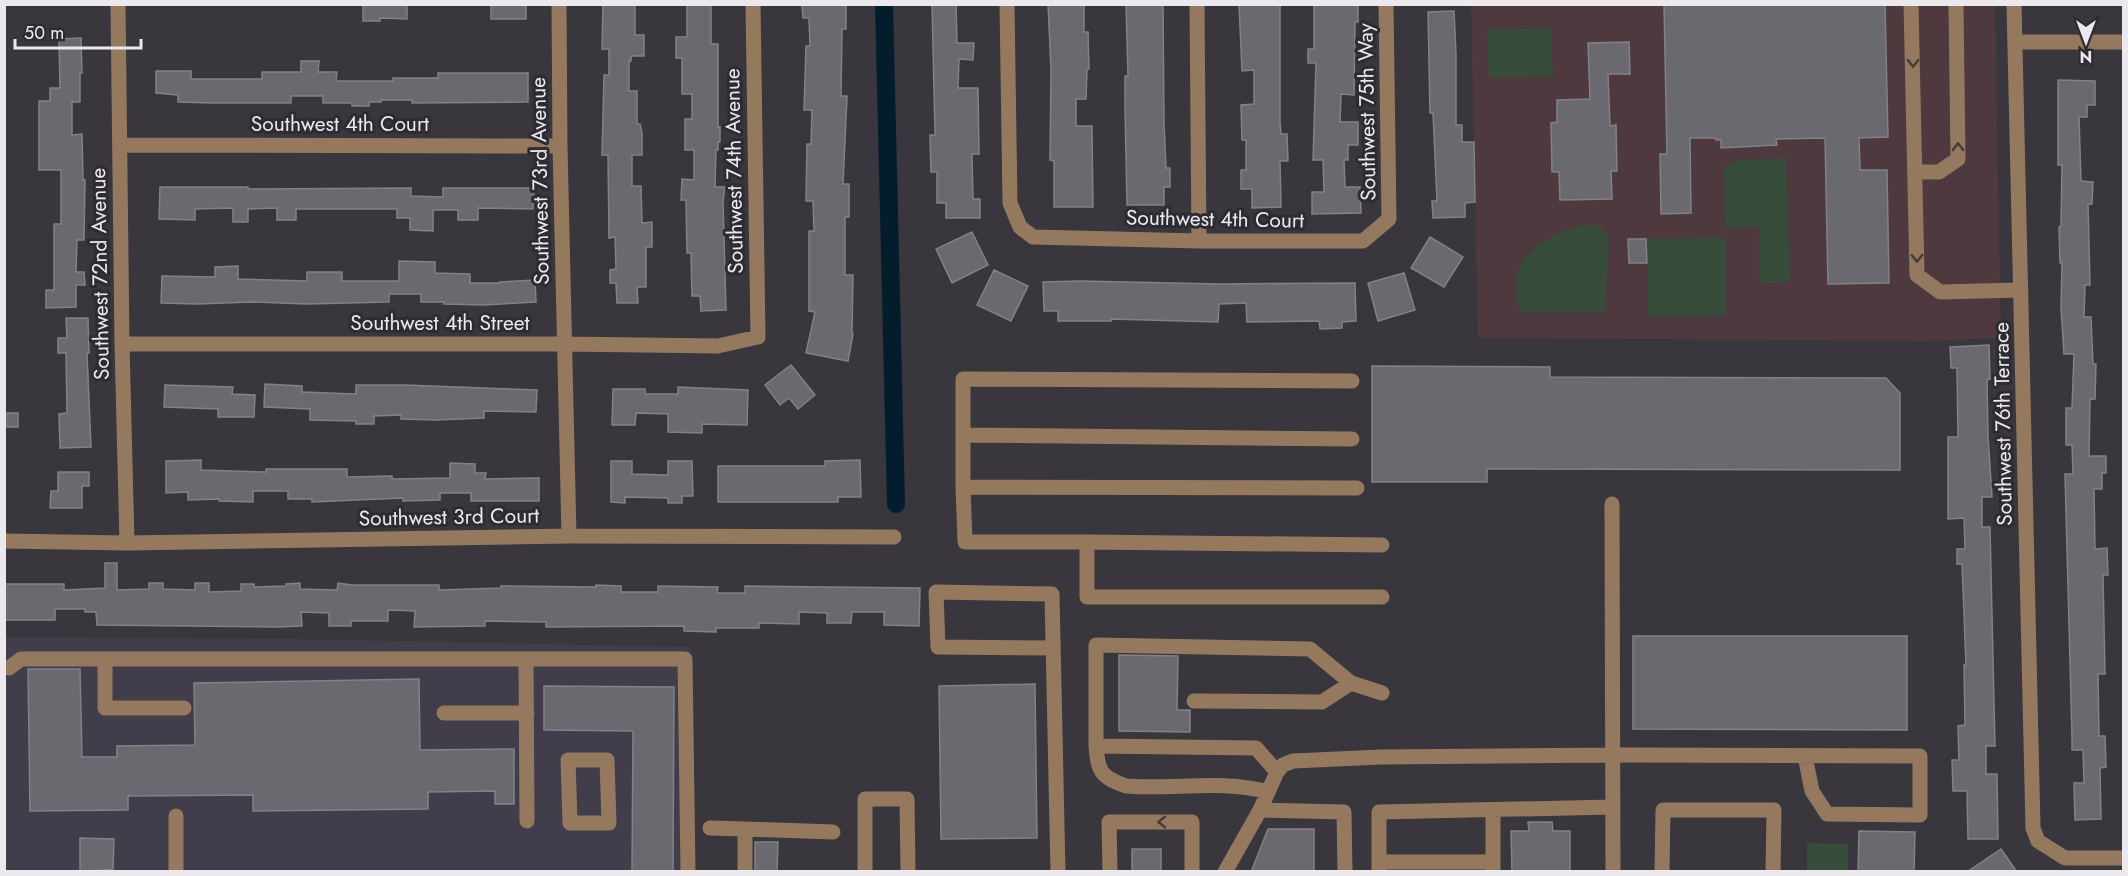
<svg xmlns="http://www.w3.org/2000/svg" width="2128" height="876" font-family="Jost,sans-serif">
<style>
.built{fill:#423d4a}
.education{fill:#4e393e}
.green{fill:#374c3a}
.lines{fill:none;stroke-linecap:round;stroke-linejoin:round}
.canal{stroke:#031d2d;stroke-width:18}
.building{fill:#6b6970;stroke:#838188;stroke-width:1.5}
.minor{stroke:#95795f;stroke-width:15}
.oneway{stroke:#433b3c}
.labels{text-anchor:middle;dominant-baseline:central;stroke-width:6;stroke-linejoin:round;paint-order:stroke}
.street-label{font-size:21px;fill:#ebe9ed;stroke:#2e2c33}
</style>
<rect width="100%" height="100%" fill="#39363d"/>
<path class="built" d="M5,637l289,2 396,8 -9,224 -676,1z"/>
<path class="education" d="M1471,5h524l6,333 -76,3 -447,-3z"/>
<path class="green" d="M1551,28l2,48 -64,2 -2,-48z
M1786,158l4,124 -31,2v-57l-34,1 -1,-60 15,-8z
M1590,225h10l9,13 -4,74h-85c-3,-12 -7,-25 -3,-37 7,-28 47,-49 73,-50z
M1726,238v78h-78v-77z
M1807,843l41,1v27h-41z"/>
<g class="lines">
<path class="canal" d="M884,4l12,500"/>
</g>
<path class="building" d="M363,4h44v15l-27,-1v3h-17z
M491,4h35v15h-35z
M603,4h32v31h9v21h-13v5h-2v30h8v33h3l2,8v23h-10v31h9l1,37 10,-1v25h-6v40h-9l1,16h-21l-1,-20h-6v-13l6,-1 -1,-32 -6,1 -1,-83h-6l2,-80h5v-26h-7z
M687,4h24v40h7v83h2v15h-2v8h-2l-1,37h10l-2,14 3,109 -25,1 -1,-15h-8l-1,-43h-4l-1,-53h-5l1,-21 12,1v-30h-9v-31h7v-25h-10v-36h-6v-21h11z
M802,4h44v25h-4l-1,67h6l-4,88h6v33h-4v58h8l-1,59h1l-5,27 -42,-8 9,-41 -6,-1v-80h5l-1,-30h-7l1,-57h4l1,-34h-8l2,-64h4l-1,-28h-6z
M932,4h24l1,39h17l-1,17 -14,-1 -1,29h20l1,66h-7l1,45h7v19h-34v-15h-9v-31h-6l-1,-37h5z
M1048,4h36v28h4l1,37h-2l-1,30h-10v27h16l1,81h-39v-46l-4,-1 1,-90z
M1126,4h37l1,118 2,46h4v19h-6v18h-37l-2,-96v-33h3z
M1239,4h41v119l1,11h6l1,27h-8l1,46 -29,1v-19h-11v-19h5v-30h-4l-1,-35 13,-1v-34l-12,1z
M1314,4h44v18h-3l-1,73 -13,-1 -1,28h18v23h-10v15h-4l1,27h15l1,26 -49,1v-22h12l-1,-32h-10l3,-97h-8v-14h6z
M1664,4h221l3,133 -29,1 1,32h27l2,113 -61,1 -3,-146 -49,1 1,6 -56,3v-8h-5l-1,-2h-25l1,75 -30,1 -1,-60h7z
M1454,11l2,43v71h6v17h12l1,60 -10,1v14l-32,1 -1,-17h5l-4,-88h-3l-2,-101z
M81,38l1,35h-2v29h-8v33l10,-1 1,46h2l-1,60h-7l-1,32h8l1,13h-9v22l-30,1v-18h8v-66h7v-54h-22v-69h11v-13h10l-1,-49z
M1629,42l1,32h-22l2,52 6,-1 1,46h-6l1,28 -52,1 -1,-28h-7l-1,-49 6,-1v-22l33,-1 -2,-56z
M301,61h18l-1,11h19l-1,9h57v-3h45v-5h90v29l-116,1v-3h-31v2h-12v4h-17v-3h-29v-7h-32v7h-80l-33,-1v-7l-22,-2v-22h35v8h71v-7h39z
M2058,80l37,1v24h-8v12h-8l2,64 12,1 -1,22h-4l2,81h-5l-1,32h7l2,47h3l-1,35h-5l-1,57h17v17h-4v16h-8l1,60 12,-1 1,27h-5l2,99h-7l1,62h6l1,31 -6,1 1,51 -26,1 -1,-37h10l-1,-33h-11v-13l-7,-263h8l-1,-29h-6v-37h6l2,-54h-10l-3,-46 1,-45h-2l-1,-36 2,-1 1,-61h-4z
M160,187h88v2l163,-1v8l32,1v-9h91l-1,21 -55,-1v12h-20v-10h-25v21l-23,-1v-12h-13v-9h-101v11h-19v-12l-29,1v13h-15v-14l-38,1v11l-36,-1z
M972,232l16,33 -36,18 -16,-34z
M1430,237l33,20 -19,30 -33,-19z
M1628,239h18l1,24h-18z
M399,261l36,1v11l35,1v9h30v-1l35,-2 1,22 -53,3 -39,-1v-2h-23v-8h-32v8l-82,2 -56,-2 -53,2 -37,-1 1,-27 53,1v-10l23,-1v13l69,2v-9h35v9h57z
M994,270l34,16 -17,35 -34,-16z
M1404,273l11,37 -37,11 -10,-38z
M1080,281l139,3 136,-1 1,38 -14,1v6l-22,1 -1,-8 -72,1 -1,-19 -27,1 -1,18 -107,-3v2h-53v-10h-14l-1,-29z
M66,318h22l1,35h-2l4,94 -31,1 -1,-34 8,-1 -1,-60h-8v-15h9z
M1989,345l1,34 -3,1 1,56 4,61h-10v30h8l5,219h-9v28h11l1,65h-30l-1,-48h-14l-1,-31h7l-1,-34 7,-1 -1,-60h2l-4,-101h-5v-15h8l-1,-31 -16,1v-82h10l-1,-69h-6l-1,-21z
M791,365l24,30 -17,14 -9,-11 -9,7 -15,-20z
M1372,366l178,1v10l336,1 14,15v77l-413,-1v13h-115z
M265,384l37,2v6l54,2v-9h49l132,5 -1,22 -52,-1v7l-48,2 -35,-1v-4l-27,1v8h-18v-3l-46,-1v-11l-46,-2z
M165,385l68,2 -1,7 23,1 -1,22h-36v-8l-54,-2z
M678,387l70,3 -1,35 -45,-1v9l-34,-1v-18l-32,-1 -1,12h-23l1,-36h32v5h33z
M4,413h14v14h-14z
M201,460v10l65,2v-3h81v8l45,-1v3l58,-1v-15l25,1v9h11l-1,6 54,-1v23h-68v-8h-31v7l-37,1v-3l-91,4v-3h-24v-8h-35v11l-34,-1v-2l-31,1v-8l-22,1v-32z
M860,460l1,37h-23v5h-120v-36h107v-5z
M611,461h21v13l36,1v-14h24l1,35h-11v7h-14v-5l-43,-1v6l-14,-1z
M58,472h31v14h-7v22h-32l1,-17h7z
M105,563h12v27l32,-1v-6h14v6l32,1v-7h14v9l32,-1v-7h13v3l32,-1v-2l14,-1v6l37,1 1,-7 14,2h87v5l62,-2v-2l95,1v-2l25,1v6h37v-6l60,1 -1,6h28v-7l175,2 -1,38 -35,-1v-13h-32l-1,11h-24v-10l-28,-1v12l-40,-1v5h-43v4l-32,-1v-5l-138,1v-5l-61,-1v5l-71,1 1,-16 -27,-1v11h-37v5h-22v-13l-28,-1 1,14 -25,1 -180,-2 -1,-13h-11v-3h-30v11h-51v-36h60v6l41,-2z
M1633,636h274v94l-274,-1z
M1119,655l59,1 -1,54h13v22l-71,-1z
M28,669h52l2,88h35v-11l78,-1 -1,-62 225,-4 1,71 94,-1v55h-19v-13l-67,1v17l-175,2v-16l-125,1v14l-98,1z
M1035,684l2,154 -96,1 -2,-153z
M544,686l130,1 -1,185h-41l1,-141 -89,-1z
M1528,822h24l1,9h17v41h-58l-1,-41h18z
M1268,829h46v43h-63z
M1859,831l56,1 -1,40h-56z
M80,838l34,1 -1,30 -33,3z
M755,842h23l-1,30h-22z
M1132,849h29v23h-29z
M2001,849l16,23h-50z"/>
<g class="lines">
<path class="minor" d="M118,4l4,340 5,199
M559,4l1,142 9,390
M1007,4l3,199 10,24 13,10 166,4h164l26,-22 -3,-215
M1197,4l2,237
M1911,4l6,271 23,17 81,-2
M2014,4l19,824 5,13 27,17h59
M2015,42h109
M120,145l440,1
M1915,172h24l19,-13 -2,-155
M122,344h442l154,2 40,-9 -5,-333
M963,435v-56l389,2
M963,487v-52l389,4
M1357,488l-394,-1 2,55h122v55h295
M1612,504l1,368
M4,541l123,2 442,-7 325,1
M1087,542l295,3
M1053,648l-115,-1 -2,-55 116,2 6,278
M105,659v49h79
M526,660l1,161
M9,668l12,-9h664l3,213
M1194,701l128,1 29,-19
M444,713h83
M1096,746c2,26 5,31 30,40 47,4 96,-7 142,6
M568,760h39l2,63h-39z
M1277,772l-21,-24 -160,-2v-101l214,4 41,34 31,10
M1260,810l84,2 1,60
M1493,810v62
M176,816v56
M710,828l35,1
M1379,862h114
M745,872v-43l88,3
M865,872v-73h42l1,73
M1110,872l-1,-50h83v50
M1225,872l35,-62 17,-38 6,-7 10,-4 88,-4 231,-2h22l286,1v59l-93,-1 -15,-23 -7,-35
M1379,872v-60l234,-5
M1662,872l1,-62h111l-1,62"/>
</g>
<defs><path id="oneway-chevron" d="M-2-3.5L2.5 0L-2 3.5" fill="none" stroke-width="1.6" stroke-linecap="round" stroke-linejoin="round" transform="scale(1.5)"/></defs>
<g class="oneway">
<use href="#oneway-chevron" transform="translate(1913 63) rotate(89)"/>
<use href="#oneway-chevron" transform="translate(1958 147) rotate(-91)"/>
<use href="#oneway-chevron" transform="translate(1917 258) rotate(89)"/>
<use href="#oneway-chevron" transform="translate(1162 822) rotate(180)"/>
</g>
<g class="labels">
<g class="street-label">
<text transform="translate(1367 112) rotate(-91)">Southwest 75th Way</text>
<text x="340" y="124">Southwest 4th Court</text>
<text transform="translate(734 171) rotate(-91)">Southwest 74th Avenue</text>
<text transform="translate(540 181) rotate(-91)">Southwest 73rd Avenue</text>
<text transform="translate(1215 219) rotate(1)">Southwest 4th Court</text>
<text transform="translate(100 274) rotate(-91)">Southwest 72nd Avenue</text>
<text x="440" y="323">Southwest 4th Street</text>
<text transform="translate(2003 424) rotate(-91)">Southwest 76th Terrace</text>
<text transform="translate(449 517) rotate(-1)">Southwest 3rd Court</text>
</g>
</g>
<rect width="2128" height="876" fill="none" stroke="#ebe9ed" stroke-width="12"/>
<g transform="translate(2086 42) rotate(180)" stroke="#2e2c33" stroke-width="4.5" paint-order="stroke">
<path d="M0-4.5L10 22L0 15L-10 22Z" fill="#ebe9ed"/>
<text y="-9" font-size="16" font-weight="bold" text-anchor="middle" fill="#ebe9ed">N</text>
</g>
<path d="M15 39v9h126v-9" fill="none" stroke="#ebe9ed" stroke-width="3"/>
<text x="24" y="39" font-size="18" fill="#ebe9ed" stroke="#2e2c33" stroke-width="4.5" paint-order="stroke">50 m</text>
</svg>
